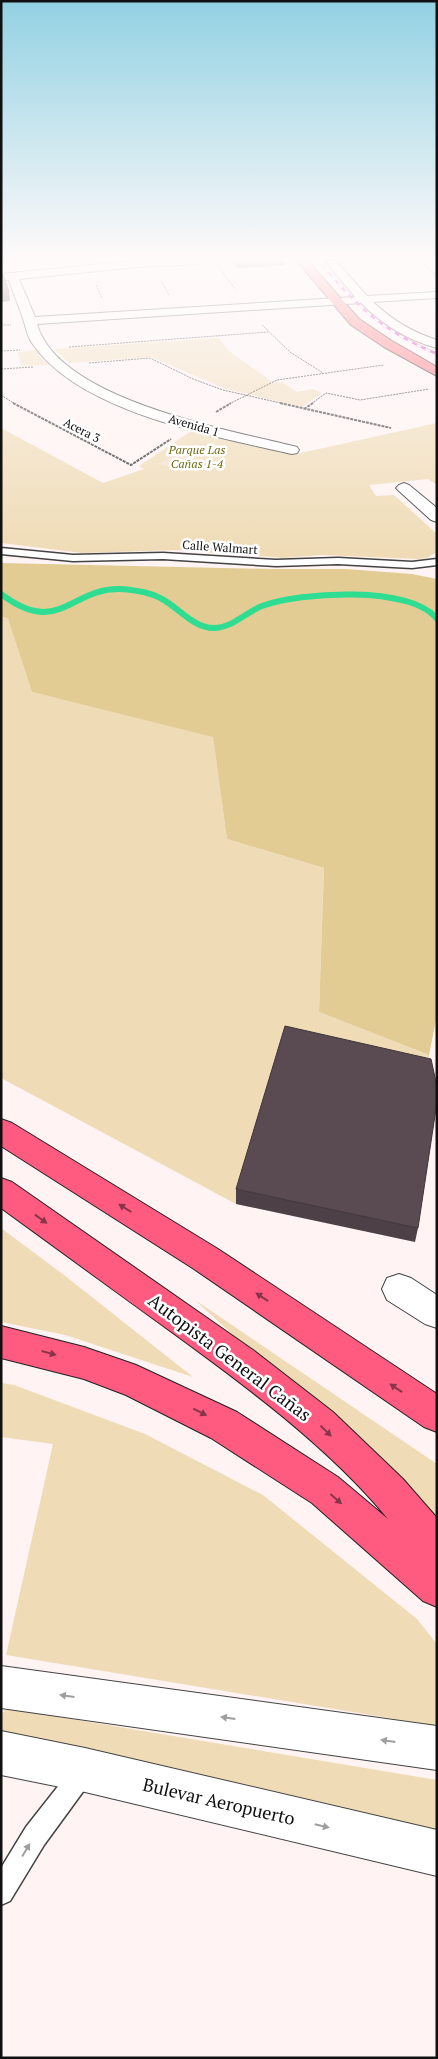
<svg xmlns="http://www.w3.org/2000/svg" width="438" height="2059" font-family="'PT Serif',serif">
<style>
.green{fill:#efdcb7}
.forest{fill:#e2cc94}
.pitch{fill:#f5e0ca}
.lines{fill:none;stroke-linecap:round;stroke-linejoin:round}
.stream{stroke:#2fdd92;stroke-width:6}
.service-casing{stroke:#434343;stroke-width:3}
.minor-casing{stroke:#434343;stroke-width:2}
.tertiary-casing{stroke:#434343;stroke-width:2}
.primary-casing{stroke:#212121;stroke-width:2}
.trunk-casing{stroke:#212121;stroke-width:2}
.path-far1{stroke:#323232;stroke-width:1;stroke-dasharray:2 1;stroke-linecap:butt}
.path{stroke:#323232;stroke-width:2;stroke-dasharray:3 1;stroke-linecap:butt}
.service{fill:#fff;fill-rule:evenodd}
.minor{fill:#fff;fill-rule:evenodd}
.tertiary{fill:#fff;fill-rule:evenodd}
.primary{fill:#ff636e;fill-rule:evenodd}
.trunk{fill:#ff5a80;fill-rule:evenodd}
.rail-casing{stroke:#d216bb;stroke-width:2.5}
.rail{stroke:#fff;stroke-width:2;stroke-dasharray:5;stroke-linecap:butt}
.path-bridge{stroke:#323232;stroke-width:1;stroke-dasharray:2 1;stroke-linecap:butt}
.wall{fill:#4d4047}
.shaded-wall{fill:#3f3439}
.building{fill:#5a4b52;stroke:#3f3439}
.oneway{fill:#883548}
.oneway2{fill:#9f9f9f}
.labels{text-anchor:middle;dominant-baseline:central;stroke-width:5;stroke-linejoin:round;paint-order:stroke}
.far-street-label{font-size:12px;fill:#101010;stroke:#fff}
.far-park-label{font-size:12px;font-style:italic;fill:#716e17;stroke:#fff}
.near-street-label{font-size:18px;fill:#101010;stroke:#fff}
</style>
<rect width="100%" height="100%" fill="#fff3f3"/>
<path class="green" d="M219,338l10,13 45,32 8,-1 15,10 16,-3 9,4 -20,14 -76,-18 -75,-32 -82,6 -15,-14z
M37,350l4,8 8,7 -28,1 -3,-14z
M437,423v62l-9,-6 -59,6 7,11 18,-1 43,39v18l-10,6 -9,1 -96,-4 -39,3 -105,-8 -96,3 -81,-10v-115l102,55 41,-14 -5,-3 54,-36 103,24z
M1,616l7,3 24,73 181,44 14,103 97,29 -5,144 110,43 -2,19 -143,-33 -48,163 -235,-126z
M1,1228l63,47 129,102 -128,-42 -64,-13z
M195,1300l242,164v59z
M1,1383l13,2 131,49 118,61 154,124 20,25v82l-431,-71 47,-211 -52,-7z
M5,1710h12l420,70v50l-430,-95 -6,-6v-14z"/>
<path class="forest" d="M1,563l270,6h75l66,5 25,5v436l-8,40 -110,-43 5,-144 -97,-29 -14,-102 -181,-45 -24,-73 -7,-3z"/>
<path class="pitch" d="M181,450l16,5 -24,13 -15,-4z"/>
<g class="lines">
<path class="stream" d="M1,594c58,44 70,-7 120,-5 14,1 29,3 41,10 17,9 31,29 52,29 18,0 32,-16 48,-22 38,-14 149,-21 175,13"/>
<defs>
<path id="service" d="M1,548l72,7 90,-2 113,7 62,-2 74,4 25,-3v6l-25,3 -74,-4 -62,2 -113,-7 -90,2 -72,-7z
M82,1762l8,4 4,8 -4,8 -46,63 -34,56 -9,4v-37l25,-41 48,-61z"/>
<path id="minor" d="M131,261h74l-5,3 -62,3 -119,12 16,38 320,-20 -30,-36h11l31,35 70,-4v6l-64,4c19,18 39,30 64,38v8c-30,-8 -54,-23 -76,-45l-324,21c21,76 193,106 260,123l2,3 -2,3 -5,1c-77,-18 -213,-41 -260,-111 -5,-7 -6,-16 -9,-24 -4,-13 -10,-26 -14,-39h-8v-6z
M404,483l5,2 28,23v14l-6,-2 -32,-29 -3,-3 3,-3z
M399,1274l12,4 26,17v33l-12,-4 -38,-24 -5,-11 5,-11z"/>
<path id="tertiary" d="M1,1666l436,60v44l-436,-62z
M1,1731l84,17 352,82v46l-352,-84 -84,-17z"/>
<path id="primary" d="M297,261h11l51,58 33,22 45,26v9l-53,-29 -33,-22z"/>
<path id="trunk" d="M1,1119l11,4 206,126 219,145v38l-13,-5 -230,-158 -193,-123z
M1,1178l11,4 241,168 80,62 70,67 34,39v89l-14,-6 -111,-98 -101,-65 -85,-43 -42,-16 -83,-21v-32l83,21 52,18 101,47 101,65 50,42c-58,-71 -141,-132 -215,-186 -57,-41 -114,-83 -172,-125z"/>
</defs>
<use href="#service" class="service-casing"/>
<use href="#minor" class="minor-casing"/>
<use href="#tertiary" class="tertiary-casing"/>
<use href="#primary" class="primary-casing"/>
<use href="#trunk" class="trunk-casing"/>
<path class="path-far1" d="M420,261l17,15
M217,265l19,25
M161,281l8,14
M96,285l6,13
M1,325h10
M262,325l28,27 33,21
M69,347l199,-15
M1,351l19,-1
M89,363l61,-5 43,21 30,11 62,14
M1,369l32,-2
M1,395l14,9
M229,404l48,-24 107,-15
M311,404l15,-11 34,7 69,-11"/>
<path class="path" d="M13,403l118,62 40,-26
M280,403l111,25
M304,409l9,-6
M216,412l15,-9"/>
<use href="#service" class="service"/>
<use href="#minor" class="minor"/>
<use href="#tertiary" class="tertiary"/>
<use href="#primary" class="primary"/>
<use href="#trunk" class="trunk"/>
<defs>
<path id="rail" d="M319,261c37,45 63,70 118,93"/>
</defs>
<use href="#rail" class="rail-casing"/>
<use href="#rail" class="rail"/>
<path class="path-bridge" d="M294,266l53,-3"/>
</g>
<path class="wall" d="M232,261h53v4l-48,3z
M1,272l8,20 1,9 -9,1z
M236,1189l182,39 -3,14 -179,-38z"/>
<path class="shaded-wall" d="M285,261v4l-48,3v-6z"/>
<path class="building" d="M1,272l2,1 6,19h-8z
M285,1026l146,33 6,28v15l-19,126 -182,-39z"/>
<defs><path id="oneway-solid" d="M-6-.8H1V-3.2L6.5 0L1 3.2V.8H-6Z" transform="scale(1.25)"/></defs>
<g class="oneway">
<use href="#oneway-solid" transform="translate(125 1208) rotate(-148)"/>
<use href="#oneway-solid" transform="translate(41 1219) rotate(36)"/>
<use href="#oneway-solid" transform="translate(262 1297) rotate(-146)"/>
<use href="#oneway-solid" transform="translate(49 1353) rotate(16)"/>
<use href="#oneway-solid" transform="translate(396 1388) rotate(-146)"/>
<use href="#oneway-solid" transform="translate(200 1412) rotate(27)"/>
<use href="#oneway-solid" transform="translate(326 1431) rotate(44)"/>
<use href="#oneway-solid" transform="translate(336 1499) rotate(41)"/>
</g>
<g class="oneway2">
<use href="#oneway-solid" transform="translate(67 1696) rotate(-172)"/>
<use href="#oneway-solid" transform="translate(228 1718) rotate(-172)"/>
<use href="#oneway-solid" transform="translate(388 1741) rotate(-172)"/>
<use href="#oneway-solid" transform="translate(322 1826) rotate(13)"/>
<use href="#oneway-solid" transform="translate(26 1850) rotate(-59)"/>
</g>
<linearGradient id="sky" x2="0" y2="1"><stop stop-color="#92d1e3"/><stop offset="0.47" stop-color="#fffafa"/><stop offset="1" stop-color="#fffafa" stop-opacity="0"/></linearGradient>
<rect width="438" height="550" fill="url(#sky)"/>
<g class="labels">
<g class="far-street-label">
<text transform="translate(194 425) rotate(16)">Avenida 1</text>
<text transform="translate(82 430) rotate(27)">Acera 3</text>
<text transform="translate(220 547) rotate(4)">Calle Walmart</text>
</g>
<g class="far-park-label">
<text x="197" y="449">Parque Las<tspan x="197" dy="14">Cañas 1-4</tspan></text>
</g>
<g class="near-street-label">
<text transform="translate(230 1357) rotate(37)">Autopista General Cañas</text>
<text transform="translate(219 1801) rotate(13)">Bulevar Aeropuerto</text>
</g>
</g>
<rect width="438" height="2059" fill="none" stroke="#101010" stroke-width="5"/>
</svg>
